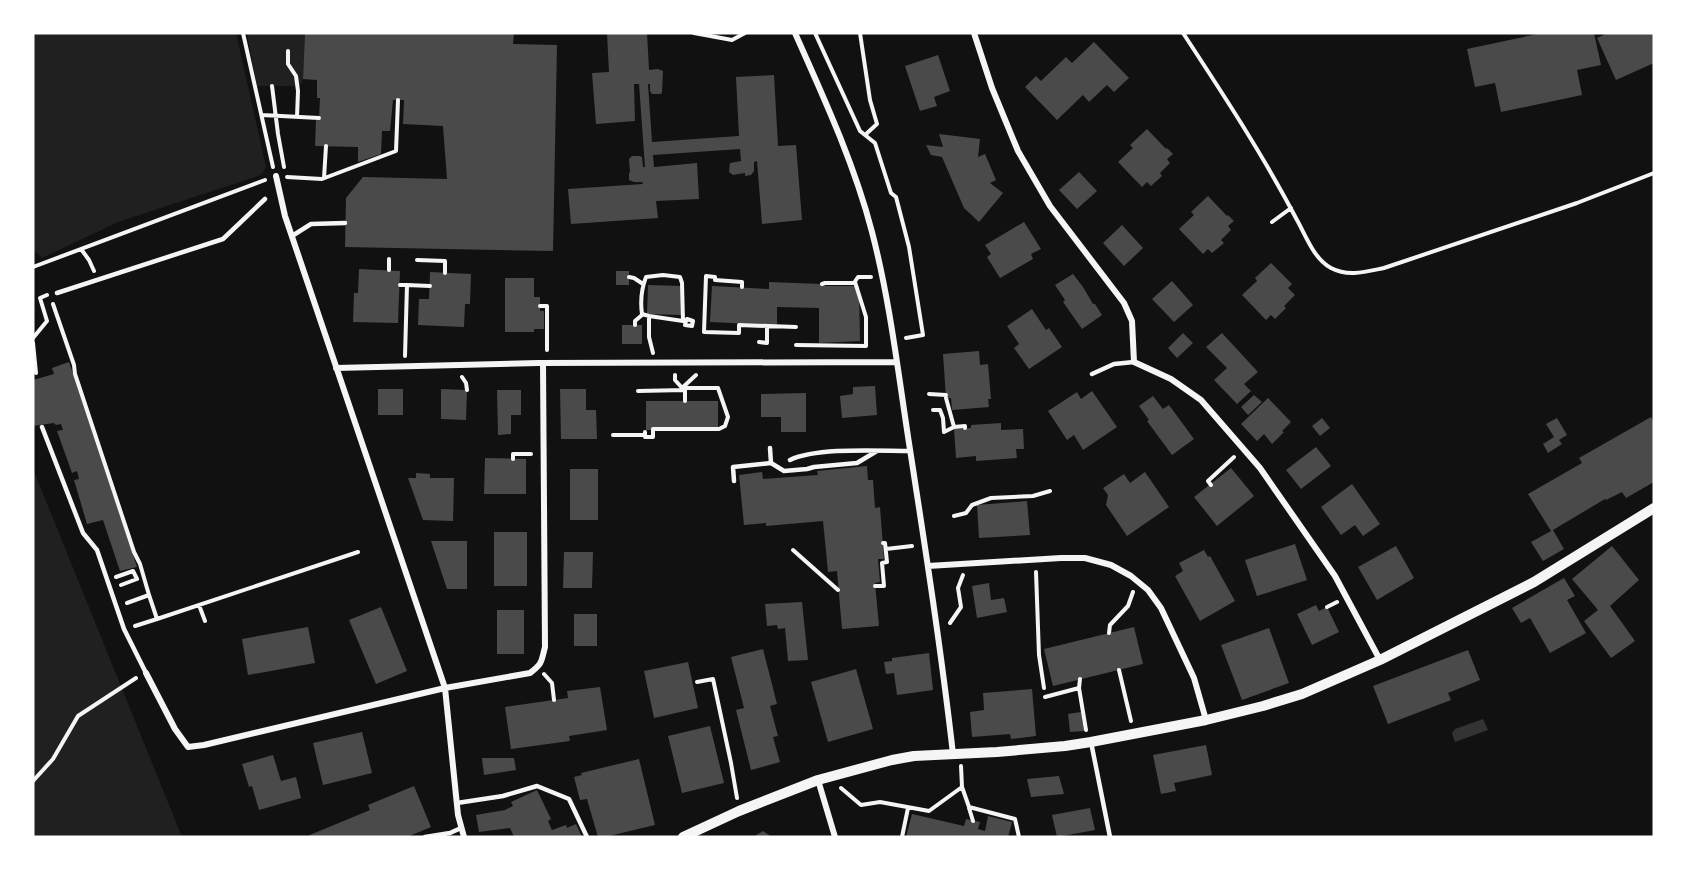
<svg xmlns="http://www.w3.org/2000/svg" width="1687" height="870" font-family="Inter,sans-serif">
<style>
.green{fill:#202020}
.water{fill:#333}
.building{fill:#4a4a4a}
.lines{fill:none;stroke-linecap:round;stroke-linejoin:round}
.path{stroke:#f5f5f5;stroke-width:4}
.service{stroke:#f5f5f5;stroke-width:4.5}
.minor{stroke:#f5f5f5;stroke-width:6}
.tertiary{stroke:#f5f5f5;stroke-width:10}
</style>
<rect width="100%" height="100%" fill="#111"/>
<path class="green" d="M33,33h203l30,134 -5,8 -143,47 -76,36 -9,-9z
M247,33h58l-2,46 -3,7h-43z
M33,469l149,368h-149z"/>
<path class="water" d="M1483,719l5,11 -33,12 -3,-9 3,-4z"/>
<path class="building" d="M305,33h209l-1,11 44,1 -4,206 -208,-4 1,-49 17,-21 84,2 -4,-53 -40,-2 1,-24h-11l-3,31h-8l-1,23 -23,8v-15l-43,-1 1,-26h3l1,-22h-3v-18l-14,-1z
M607,33h40l2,37 9,-1 5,2 -1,21 -1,2h-9l-2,-3v-7h-2l4,58 87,-6 -3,-59 38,-2 4,71 18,-1 6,75 -40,4 -5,-63 -3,1v9l-3,4 -6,1v-3l-12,2 -4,-3 1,-9 11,-2 -1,-12 -87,6 1,12 43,-4 2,36 -43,2 2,17 -87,6 -3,-35 75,-5 -1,-2h-8l-5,-2v-7l1,-1 -1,-13 3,-3h8l2,1 1,10h2l-6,-83h-5l1,37 -39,3 -4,-51 17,-1z
M1542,33h52l7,32 -24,5 5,25 -81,17 -6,-29 -20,4 -8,-38z
M1608,33h46v30l-38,17 -19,-42z
M1094,42l35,36 -15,14 -7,-7 -18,17 -6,-7 -26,25 -32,-33 11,-11 5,5 25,-24 6,6z
M938,55l12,36 -16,6 3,9 -17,5 -15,-45z
M1147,129l19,20 1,-1 6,6 -6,5 3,4 -10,10 2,3 -11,10 -4,-4 -5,5 -24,-25 15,-14 -3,-3z
M939,134l41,5 -2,18 7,-3 11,26 -6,3 13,10 -24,29 -15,-14 -22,-51 -11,-2 -5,-10 17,2z
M1079,172l18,19 -20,18 -18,-19z
M1208,196l19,20 1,-1 6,6 -6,5 3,4 -10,10 3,3 -12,10 -4,-4 -5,5 -24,-25 15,-14 -3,-3z
M1024,222l17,27 -10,5 2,5 -33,19 -13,-21 4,-3 -6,-9z
M1122,225l21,23 -19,18 -21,-23z
M1271,263l21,21 -4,4 7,7 -11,11 2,2 -11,11 -4,-4 -5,5 -24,-25 15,-14 -2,-3z
M359,269l41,2 -2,52 -45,-1 1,-29h4z
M616,271h13v14h-13z
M430,272l41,2 -1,30h-5l-1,23 -46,-2 1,-26h10z
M1073,274l10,13 10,17h2l7,11 -20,14 -19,-27 2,-2 -10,-15z
M505,278h29v19h6v14h4v18h-10v3h-29z
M1172,281l21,24 -19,17 -22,-23z
M769,282l52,2 1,2h37l1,55 -41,2v-35l-42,-1v18l-67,-3 2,-36 57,3z
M648,285l33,1v29l-34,-1z
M1032,309l14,21 3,-2 13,19 -33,22 -15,-21 5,-4 -12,-18z
M622,325h20v19h-20z
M1183,333l10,10 -16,15 -9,-10z
M1222,333l36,39 -14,12 7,7 -14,13 -23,-24 13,-12 -21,-21z
M979,351l1,14 8,-1 3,35h-3l1,8 -37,3 -1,-12h-5l-3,-44z
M69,362l68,205 -17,4 -17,-51 -16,4 -13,-44 5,-1 -2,-8 -5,2 -15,-42 6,-1 -2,-6 -5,1 -2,-2 -21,3v-46l21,-6 -2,-6z
M875,386l2,29 -35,3 -2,-22 13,-2v-7z
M378,389h25v26h-25z
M441,389l26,1 -1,30 -25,-1z
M560,389h26v21h10l1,29h-36z
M497,390h24v25h-10v19l-13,1z
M1092,391l25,36 -34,23 -9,-15 -7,5 -19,-29 29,-19 4,7z
M806,393v39h-25v-15h-20v-23z
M1254,395l8,7 -14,13 -7,-8z
M1153,396l10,13 6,-4 25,34 -22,16 -25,-34 2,-1 -10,-14z
M1268,398l23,24 -9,9 2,1 -12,12 -8,-10 -7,7 -16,-17z
M646,401h72v29h-72z
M1651,417l3,5v60l-28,16 -4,-6 -16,8 -1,-1 -52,31 11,19 -21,12 -12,-19 20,-11 -23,-37 54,-31 -3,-5z
M1322,418l8,10 -10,8 -8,-10z
M1557,418l10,17 -8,5 3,4 -14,9 -5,-9 11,-7 -8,-13z
M1001,423v7l22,-1 1,20h-8l1,9 -41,3v-5l-20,2 -2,-29 17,-1v-3z
M1316,447l15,19 -30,23 -15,-19z
M485,458l41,1v35h-42z
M867,466l1,14h5l2,28 5,-1 4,52h-6l2,23 -5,1 4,43 -37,3 -5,-58 -9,1 -5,-51 -57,5v-3l-22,2 -5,-50 23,-3 1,7 55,-4 -1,-4z
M1231,468l23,28 -37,30 -23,-29z
M570,469h28v51h-28z
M1145,472l24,35 -42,29 -21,-31 2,-10 -5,-7 21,-14 6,9z
M416,473l14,1v4h24l-1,43 -30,-1 -15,-42h8z
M1352,484l28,40 -17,12 -8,-11 -14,10 -20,-28z
M1027,501l3,34 -51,3 -2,-33z
M494,532h33v54h-33z
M431,541h36v48h-20z
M1295,544l12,36 -50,16 -12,-36z
M1396,546l18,32 -37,22 -19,-33z
M1612,546l27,34 -29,26 25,35 -24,17 -27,-37 14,-11 -26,-31z
M1204,550l4,7 2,-1 25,45 -35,20 -25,-45 8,-5 -4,-8z
M564,552h29l-1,36h-29z
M1564,578l11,18 -8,4 19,33 -36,20 -20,-35 -9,5 -9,-15z
M989,583l2,17 13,-2 3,14 -30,6 -5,-32z
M802,602l6,58 -20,1 -3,-33 -7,1 -1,-4 -10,1 -2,-22z
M1316,605l3,6 8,-4 12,25 -27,13 -15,-31z
M381,607l26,64 -31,13 -27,-64z
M497,610h27v44h-27z
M574,614h23v32h-23z
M308,627l7,36 -67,12 -6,-36z
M1134,627l9,37 -90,22 -9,-37z
M1269,628l20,55 -47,17 -21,-55z
M763,649l14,55 -7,2 8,30 -5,1 7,25 -29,8 -15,-60 8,-2 -13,-51z
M1468,650l12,30 -32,13 3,7 -63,24 -15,-38z
M929,653l4,37 -36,5 -3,-22 -8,1 -2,-12 8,-1v-3z
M688,662l10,46 -44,10 -10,-47z
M856,669l17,60 -45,13 -17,-60z
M600,687l7,43 -38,6 1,5 -59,8 -6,-42 63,-9 -1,-7z
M1032,689l4,47 -25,3 -1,-5 -38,3 -2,-25 14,-2 -1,-17z
M1081,712l3,19 -14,1 -2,-18z
M710,726l14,57 -42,10 -14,-57z
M362,732l10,41 -49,12 -10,-42z
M1206,745l6,30 -38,8 2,8 -15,3 -8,-39z
M273,755l8,26 15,-4 5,21 -42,12 -7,-24 -3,1 -7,-23z
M482,758h32l2,12 -32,5z
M639,759l16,66 -50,12h-7l-11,-38 -7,1 -6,-23 8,-2 -1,-2z
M1059,776l5,18 -33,3 -4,-18z
M414,786l17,41 -24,10h-102l65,-27 -2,-5z
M537,790l14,29 -3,2 4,9 14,-5 1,3 9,-4 6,13h-68l-4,-9 -31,4 -3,-17 29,-5 8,-4 -2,-4z
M1090,808l5,22 -38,7 -5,-22z
M912,814l52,12 2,-7 14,3 -2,7 7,2 3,-15 24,6 -4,15h-102z
M763,831l9,6h-19z"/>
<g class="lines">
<path class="path" d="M243,33l30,134
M694,33l38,7 13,-7
M815,33l45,98 15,12 16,50 5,4 13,50 14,88 -17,3
M860,33l10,67 7,24 -12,11
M1183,33c40,61 80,122 114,187 9,16 17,39 34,48 17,9 34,4 53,0l193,-65 77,-30
M288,51v13l8,12 2,15 -1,26
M272,86l6,48 6,33
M262,115l57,3
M287,177l35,2 74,-28 2,-51
M324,178l2,-32
M1272,222l19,-14
M81,249l8,11 5,11
M417,260l28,1v12
M33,267l232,-87
M389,270v-11
M629,277l5,1 9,6
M822,284l3,-1h29l4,-6h13
M400,285h7
M742,287v-5l-27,-2v-3l-9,-1 -2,56 35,1v-8l57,2
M53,304l21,61 1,9 59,178 6,12 9,31 -22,8
M540,306h7v44
M649,316l-7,-2c-2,-14 -1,-24 4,-37l17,-2 17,2 2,6 1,38 -34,-5v21l4,16
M683,321h3l1,-2 6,2 -1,5 -7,-1 1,-4
M635,325v-4l7,-6
M33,338l14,-17 -7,-23 7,-3
M759,342l8,1v-17
M33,343l3,30
M796,345l70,1v-29l-11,-35
M405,356l2,-71 23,1
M675,375v5l8,9
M462,377l4,6 1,7
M682,388l14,-13
M638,391l47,-1v11
M929,394l17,1
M946,398l8,29 11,-1v2
M933,410h7l3,8 1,14 10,-5
M645,432v5h8v-8h66l6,-3 3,-9 -10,-29h-36
M613,435h32
M513,459v-5h18
M1211,485l-3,-4 26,-24
M954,516l12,-3 6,-8 19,-7 42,-2 17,-5
M886,549l26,-3
M793,550l45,40
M1036,572l3,83 5,33
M116,577l17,-6 4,8 -16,6
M875,586h9l-2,-23 5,-1 -2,-19h-2
M199,605l6,16
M1327,607l10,-5
M157,619l201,-67
M950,623l11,-16 -3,-19 5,-13
M135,626l22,-7 -8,-24
M1109,633l1,-8 18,-19 5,-14
M1119,670l12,51
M544,674l8,9 2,17
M697,682l16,-3 18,84 6,35
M1079,688l1,-9
M1045,697l34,-9 7,42
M961,766l1,21 7,20 46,12 4,18
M33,781l20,-22 25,-43 58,-38
M841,788l20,17 19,-3 49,9 33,-24
M969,808l4,13
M902,837l6,-29"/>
<path class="service" d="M292,236l19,-12 34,-1
M57,293l166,-54 42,-40
M1092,374l22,-10 20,-2
M42,427l41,106 14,17 27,79 22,44
M770,448l1,15
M790,460c28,-13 88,-9 120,-9
M734,481l-1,-14 38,-4 13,8 23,-2 7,-2 43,-4 20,-12
M1091,742l19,95
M457,803l46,-7 34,-10 32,13 18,38
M425,837l25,-4 11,-5"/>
<path class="minor" d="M795,33c29,65 59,130 77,199 18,69 26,140 37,211 16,103 32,206 44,311
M974,33l18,55 26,63 32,55 74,97 8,18 2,41 37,17 30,21 59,68 75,108 45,84
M276,176l9,40 160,472 13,127 6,22
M336,368l203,-5 358,-1
M928,566l133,-8h24l26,7 20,11 17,14 13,18 33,70 12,42
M146,673l29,56 13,18 16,-2 241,-57 85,-15c13,-10 11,-11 15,-26l-2,-284
M818,780l17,57"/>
<path class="tertiary" d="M683,837l56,-26 79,-31 74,-20 22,-4 83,-4 68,-6 26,-4 115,-22 57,-14 39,-12 78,-34 154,-78 120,-74"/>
</g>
<rect width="1687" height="870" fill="none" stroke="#ffffff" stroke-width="69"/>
</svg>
